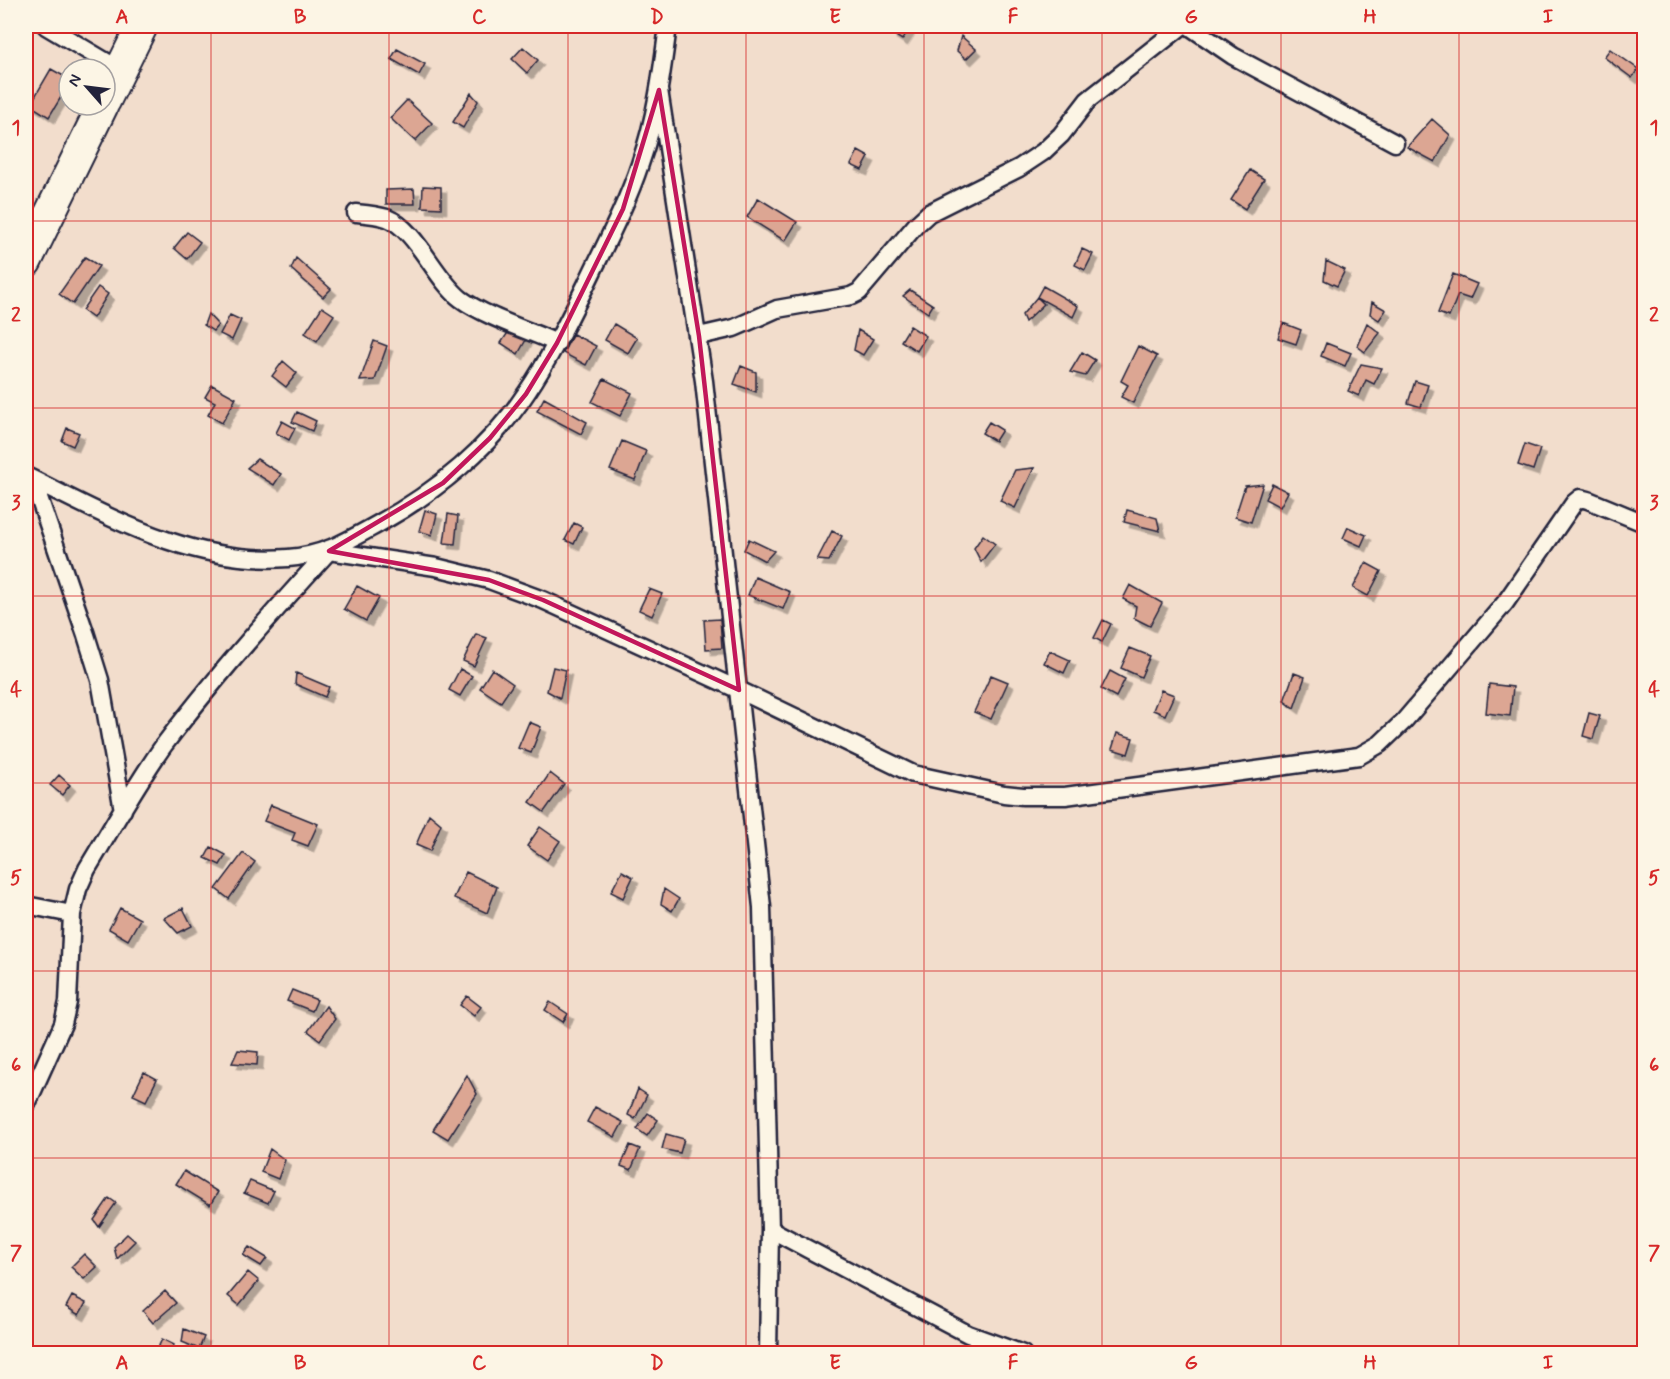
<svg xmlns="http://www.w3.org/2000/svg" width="1670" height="1379" font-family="Mynerve,sans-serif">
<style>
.building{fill:#dca693;stroke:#22223b;stroke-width:1.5;filter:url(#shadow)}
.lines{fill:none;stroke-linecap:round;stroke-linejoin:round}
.street-casing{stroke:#22223b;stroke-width:21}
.highway-casing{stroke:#22223b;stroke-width:34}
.street{stroke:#fcf5e5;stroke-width:16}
.highway{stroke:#fcf5e5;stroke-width:30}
.marked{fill:none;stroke:#c2185b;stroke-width:4.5;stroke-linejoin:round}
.grid{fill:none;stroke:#d62828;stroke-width:1.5;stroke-opacity:0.55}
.neatline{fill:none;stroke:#d62828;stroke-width:2}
.grid-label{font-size:20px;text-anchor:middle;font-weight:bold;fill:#d62828}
</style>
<defs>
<filter id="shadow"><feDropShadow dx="5.5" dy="5.5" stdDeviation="0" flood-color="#0004"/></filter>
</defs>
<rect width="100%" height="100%" fill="#f2ddcc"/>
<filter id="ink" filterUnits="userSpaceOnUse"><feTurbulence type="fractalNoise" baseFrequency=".0167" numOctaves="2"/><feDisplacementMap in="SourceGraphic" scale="12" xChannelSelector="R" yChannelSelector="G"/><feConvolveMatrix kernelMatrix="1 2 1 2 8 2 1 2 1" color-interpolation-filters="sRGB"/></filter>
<g filter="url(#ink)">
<path class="building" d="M896,26h15l-9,14 -11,-7z
M961,36l15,13 -10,10 -9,-8z
M523,47l15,13 -11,13 -15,-14z
M397,49l28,15 -6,11 -28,-16z
M1610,49l28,20 -6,9 -28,-21z
M51,69l18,10v5l-20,33 -19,-12z
M471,93l7,8 -15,27 -10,-6z
M407,100l25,23 -17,18 -25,-23z
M1432,119l18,16 -15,27 -28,-15z
M858,151l11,6 -7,13 -11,-5z
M1250,170l14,9 -19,30 -14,-9z
M423,186l18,1v21l-19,-1z
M414,189l1,15h-29v-14z
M758,198l39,24 -12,19 -38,-24z
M187,232l13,10 -13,17 -13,-11z
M1082,249l11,5 -8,16 -10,-5z
M85,257l14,9 -26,38 -14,-10z
M296,258l35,31 -8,8 -32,-28z
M1326,261l19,9 -8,16 -13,-6z
M1453,274l24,10 -7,15 -12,-4 -9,22 -11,-4z
M1043,286l35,20 -5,11 -36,-20z
M98,287l10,7 -15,24 -11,-8z
M910,290l23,15 -5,8 -25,-17z
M1037,297l7,7 -19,18 -3,-7z
M1372,302l14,8 -7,10 -9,-6z
M322,307l12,8 -17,26 -12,-8z
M208,314l10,11 -5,6 -9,-6z
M230,315l11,5 -9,20 -12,-6z
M1283,323l18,7 -5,14 -18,-6z
M1367,323l13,10 -15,19 -8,-6z
M614,324l23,14 -9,15 -23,-13z
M910,326l16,10 -9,15 -16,-10z
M511,328l16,10 -9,16 -17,-11z
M858,330l15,9 -10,16 -9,-5z
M573,334l23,12 -10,19 -23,-12z
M374,341l13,5 -12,34 -15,1z
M1326,343l25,10 -6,13 -24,-10z
M1138,346l19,10 -24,47 -12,-6 7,-12 -7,-4z
M1082,352l13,8 -10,16 -15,-4z
M283,361l14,12 -11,14 -14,-11z
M1361,364l21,4 -8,16 -8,-4 -7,16 -11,-5z
M741,366l15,6v20l-22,-8z
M604,379l28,14 -12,23 -28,-14z
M1415,381l13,4 -7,22 -13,-4z
M212,385l24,13 -14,25 -14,-8 7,-13 -10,-5z
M544,398l43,24 -6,12 -44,-23z
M297,412l19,9 -4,10 -20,-9z
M282,421l13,7 -6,12 -13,-7z
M989,422l13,8 -7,11 -13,-8z
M67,428l12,5 -6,13 -11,-5z
M622,441l24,10 -11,29 -25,-10z
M1525,444l15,5 -7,21 -15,-5z
M257,459l24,15 -7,11 -27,-17z
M1034,468l-19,40 -15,-7 15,-31z
M1263,484l-12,38 -16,-5 10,-31z
M1272,484l16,8 -8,15 -15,-8z
M425,510l12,4 -5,21 -13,-4z
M1127,510l30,8 3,13 -36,-9z
M448,514l10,2 -3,28 -11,-1z
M574,523l8,4 -8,17 -9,-4z
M1348,527l18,8 -5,11 -18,-8z
M832,531l10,5 -13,25 -12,-1z
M983,535l12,9 -14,18 -7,-14z
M749,539l25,12 -9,10 -21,-11z
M1366,563l15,8 -13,25 -15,-8z
M755,577l35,15 -7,17 -35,-14z
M1130,585l32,18 -12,23 -16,-8 2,-12 -13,-7z
M357,586l22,12 -13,23 -22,-12z
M649,589l13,5 -10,22 -13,-6z
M720,619l2,29 -16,1 -2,-29z
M1103,620l8,4 -9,18 -8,-4z
M476,634l11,4 -13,28 -11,-5z
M1130,648l20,8 -9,21 -20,-9z
M1050,651l20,9 -6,13 -20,-10z
M553,667l13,3 -6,28 -13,-7z
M460,669l12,7 -12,20 -11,-6z
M492,669l21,15 -12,18 -21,-14z
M1110,671l15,8 -9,18 -15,-8z
M296,673l33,14 -4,10 -30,-13z
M1294,673l11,4 -11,31 -10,-7z
M991,675l17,7 -17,37 -17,-7z
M1489,684l24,3 -3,29 -24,-3z
M1161,690l13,5 -9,20 -12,-5z
M1589,713l11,3 -7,23 -10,-3z
M529,722l12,5 -10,26 -13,-5z
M1117,733l16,5 -5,16 -16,-5z
M550,773l14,11 -20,28 -14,-10z
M59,775l11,10 -8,10 -12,-10z
M271,805l47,19 -10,22 -16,-6 3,-7 -31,-12z
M429,814l12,10 -11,27 -14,-6z
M540,827l20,14 -13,19 -20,-14z
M211,847l15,8 -6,10 -15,-7z
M243,853l12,9 -26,37 -13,-10z
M622,871l11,6 -10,21 -12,-6z
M466,872l31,15 -10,26 -33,-15z
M664,889l15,10 -7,12 -11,-7z
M120,908l20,11 -12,21 -19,-11z
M183,908l9,18 -14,7 -14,-15z
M292,990l25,10 -5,11 -25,-10z
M467,996l14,11 -7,9 -14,-11z
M550,1002l18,12 -5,8 -18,-12z
M326,1006l9,13 -15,21 -12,-9z
M238,1050l20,2 -1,13 -25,-2z
M144,1072l13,7 -11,22 -13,-6z
M467,1075l10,19 -29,45 -15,-9z
M638,1089l9,6 -12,24 -7,-4z
M595,1107l28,15 -8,15 -28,-15z
M648,1113l10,7 -11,16 -10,-7z
M666,1134l18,5 -4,14 -18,-4z
M630,1145l10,4 -9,21 -10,-4z
M270,1149l15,11 -7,19 -17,-7z
M184,1171l34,21 -8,13 -34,-21z
M250,1181l24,10 -6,12 -24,-10z
M109,1198l7,5 -17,24 -5,-7z
M127,1234l8,7 -18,18 -3,-12z
M249,1247l18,11 -6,8 -18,-11z
M84,1254l13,13 -13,12 -13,-12z
M248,1272l11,9 -20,24 -11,-9z
M165,1291l11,12 -23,20 -10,-12z
M72,1296l14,7 -7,12 -13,-8z
M184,1329l20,8 -5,12 -17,-7z
M162,1339l12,6 -3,9 -13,-6z"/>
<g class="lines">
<defs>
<path id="street" d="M46,26l74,44
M1189,26l44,30 162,87
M659,90l45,291 58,526 8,322 -2,125
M356,213c10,1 21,2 31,5 29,11 48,61 74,81 23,17 69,32 96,44
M699,336l35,-8 43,-19 74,-13 8,-4 57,-67 13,-12 90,-45 24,-16 18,-17 27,-35 94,-74
M26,476c84,41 165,89 262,82 37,-3 59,-17 90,-34 58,-32 113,-77 149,-132 23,-34 41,-71 59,-107 19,-40 40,-79 54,-121 16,-45 22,-92 28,-138
M33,480l53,155 14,45 23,130
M329,551l107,16 53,13 54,20 196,90 174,84 91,20 19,2h42l294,-40 21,-12 24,-23 101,-118 69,-100 6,-5 8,2 56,23
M26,905l46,9
M26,1106l37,-82 5,-22 4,-88 6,-25 9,-20c25,-41 49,-85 77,-124 51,-68 108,-132 165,-194
M770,1229l198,105 55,20"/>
<path id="highway" d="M105,101l37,-75
M26,262l77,-157"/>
</defs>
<use href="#street" class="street-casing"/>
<use href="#highway" class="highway-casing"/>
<use href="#street" class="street"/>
<use href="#highway" class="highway"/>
</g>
</g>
<path class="marked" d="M659,90l40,246 40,354 -196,-90 -54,-20 -160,-29 114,-68 47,-45 36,-44 31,-51 66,-134z"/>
<path class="grid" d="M211,26v1328M389,26v1328M568,26v1328M746,26v1328M924,26v1328M1102,26v1328M1281,26v1328M1459,26v1328M26,221h1618M26,408h1618M26,596h1618M26,783h1618M26,971h1618M26,1158h1618"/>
<rect width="1670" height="1379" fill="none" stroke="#fcf5e5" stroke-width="66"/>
<g transform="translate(87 87) rotate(298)"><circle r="28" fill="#fcf5e5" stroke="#a5a1a1" stroke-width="1.5"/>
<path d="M0-4.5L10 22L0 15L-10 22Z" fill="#22223b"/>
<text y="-9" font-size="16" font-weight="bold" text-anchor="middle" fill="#22223b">N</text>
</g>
<rect x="33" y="33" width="1604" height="1313" class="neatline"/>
<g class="grid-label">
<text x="122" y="23">A</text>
<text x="300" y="23">B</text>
<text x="479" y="23">C</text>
<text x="657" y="23">D</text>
<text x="835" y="23">E</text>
<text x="1013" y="23">F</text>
<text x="1191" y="23">G</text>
<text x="1370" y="23">H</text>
<text x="1548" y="23">I</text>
<text x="16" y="134">1</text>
<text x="1654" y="134">1</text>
<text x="16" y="321">2</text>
<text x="1654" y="321">2</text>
<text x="16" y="509">3</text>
<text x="1654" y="509">3</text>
<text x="16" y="696">4</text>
<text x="1654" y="696">4</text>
<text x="16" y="884">5</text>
<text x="1654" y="884">5</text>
<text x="16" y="1071">6</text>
<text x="1654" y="1071">6</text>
<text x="16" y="1259">7</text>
<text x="1654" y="1259">7</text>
<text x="122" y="1369">A</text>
<text x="300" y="1369">B</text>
<text x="479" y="1369">C</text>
<text x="657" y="1369">D</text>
<text x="835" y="1369">E</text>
<text x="1013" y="1369">F</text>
<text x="1191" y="1369">G</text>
<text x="1370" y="1369">H</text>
<text x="1548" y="1369">I</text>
</g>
</svg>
